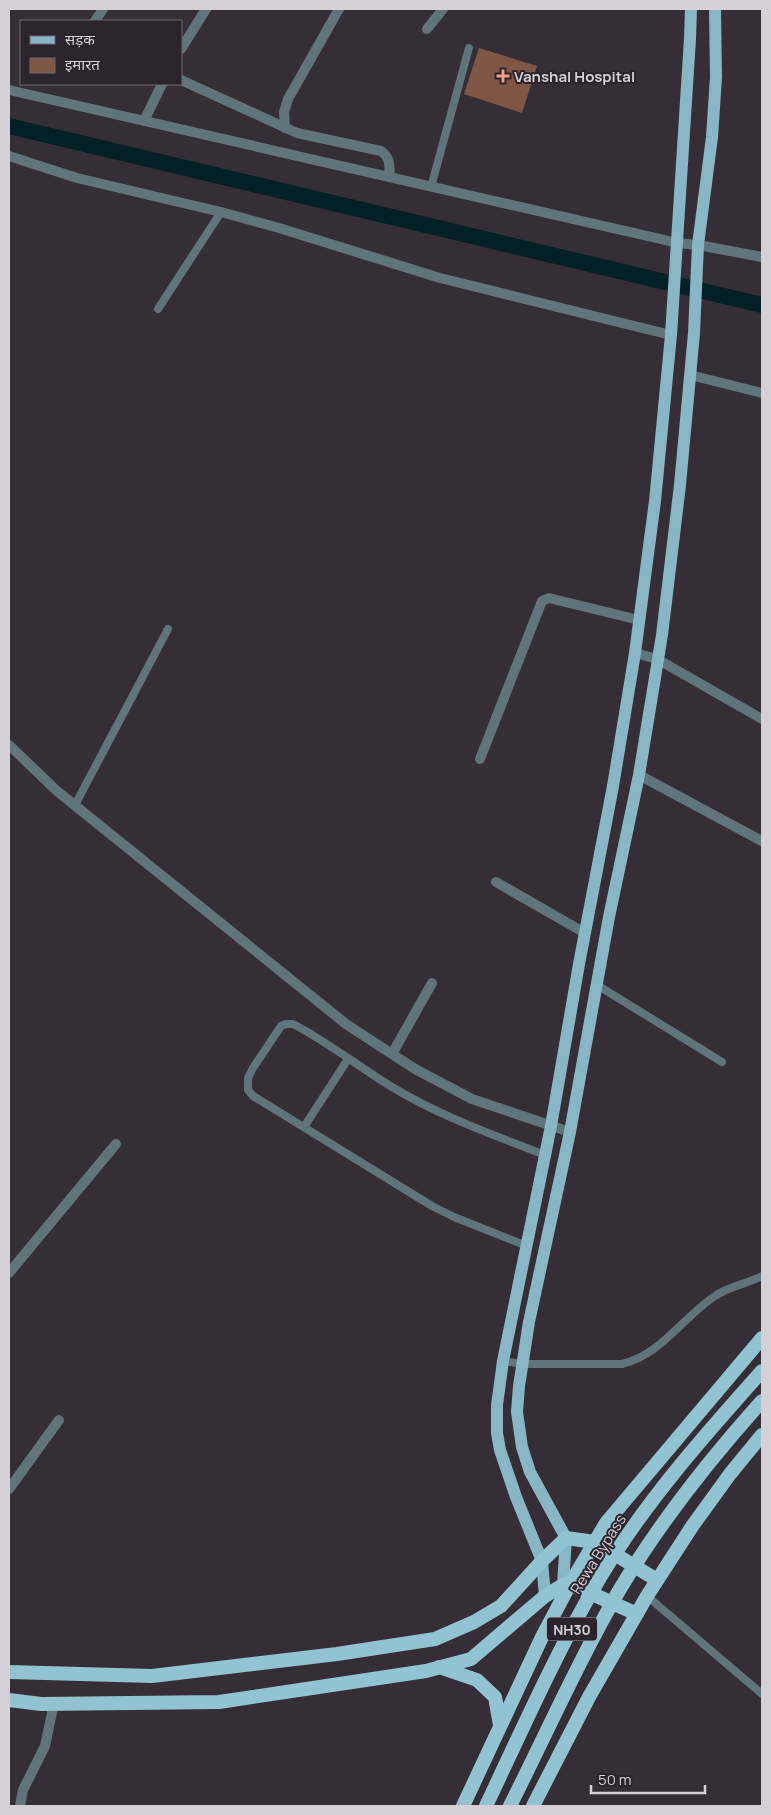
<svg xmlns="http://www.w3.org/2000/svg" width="771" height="1815" font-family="Manrope,'Noto Sans Devanagari',sans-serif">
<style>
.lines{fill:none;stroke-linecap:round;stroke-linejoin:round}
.canal{stroke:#022025;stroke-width:16}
.building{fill:#7f5744}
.service{stroke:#5f747b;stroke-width:8}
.minor{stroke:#5f747b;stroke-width:10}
.tertiary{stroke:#5f747b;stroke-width:10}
.primary{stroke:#89b6c4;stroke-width:12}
.trunk{stroke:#92c3d2;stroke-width:14}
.poi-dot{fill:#f49f86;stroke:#2c242d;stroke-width:2}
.labels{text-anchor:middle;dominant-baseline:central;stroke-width:4;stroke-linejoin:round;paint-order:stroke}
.shield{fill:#2c242d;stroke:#a39ca3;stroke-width:1}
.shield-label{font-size:14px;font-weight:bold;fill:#d6d0d6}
.poi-label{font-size:15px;font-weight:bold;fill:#d6d0d6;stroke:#2c242d;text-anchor:start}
.street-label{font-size:15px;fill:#d6d0d6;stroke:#2c242d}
</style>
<rect width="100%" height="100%" fill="#362e37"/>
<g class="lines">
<path class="canal" d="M9,126l753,179"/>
</g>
<path class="building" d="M479,48l58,18 -15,47 -58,-19z"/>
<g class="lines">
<path class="service" d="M431,187l38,-139
M158,309l63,-97
M75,805l93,-176
M597,985l125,77
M304,1127l44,-68
M527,1246l-73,-29 -22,-11 -179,-110 -5,-6v-12l5,-10 28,-42 5,-2h7c35,18 66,43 99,63 48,29 101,48 153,68
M503,1361l19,3h100c39,-9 61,-47 93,-68 14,-10 32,-12 47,-20
M647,1596l115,98"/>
<path class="minor" d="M95,21l8,-12
M427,29l16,-20
M181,49l25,-40
M181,80l116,53 84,18c10,7 8,15 9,26
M9,90l669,153 20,2
M144,121l18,-37
M285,128l-1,-16 4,-13 51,-90
M9,156l68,22 144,34 58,16 161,50 231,57
M690,375l72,18
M635,653l22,6 105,60
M9,745l48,46 289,233 69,45 57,30 98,33
M480,759l62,-158 7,-3 8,2 82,20
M639,775l123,66
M496,882l89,51
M392,1054l40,-71
M9,1273l107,-129
M9,1489l50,-69
M20,1806l3,-16 22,-44 9,-43"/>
<path class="tertiary" d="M698,245l64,12"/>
<path class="primary" d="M563,1585l3,-47 -36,-66 -8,-25 -5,-35 2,-26 10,-64 41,-190 39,-215 30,-142 23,-140 18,-150 14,-152 4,-88 14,-108 4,-60 -1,-68
M545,1596l-3,-35 -26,-64 -16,-47 -3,-17v-28l6,-44 48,-235 28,-162 34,-178 22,-133 20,-152 16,-166 19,-296 1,-30"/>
<path class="trunk" d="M439,1667l38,13 18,17 5,28
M9,1672l143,4 185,-22 98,-15 39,-17 27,-16 41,-45 24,-23 29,4 62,38
M9,1700l32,4 178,-2 207,-31 45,-12 74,-63 18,-11 7,-1 67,30
M463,1806l79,-169 28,-53 36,-61 156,-185
M486,1806c37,-78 71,-156 115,-230 45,-75 103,-140 161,-205
M510,1806c36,-72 70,-148 110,-217 40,-67 90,-130 142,-188
M533,1806l56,-109 58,-101 46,-71 37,-51 32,-39"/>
</g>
<path class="poi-dot" d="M500.5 68.5h5v5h5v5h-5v5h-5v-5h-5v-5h5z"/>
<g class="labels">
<rect class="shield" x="547" y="1617.5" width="50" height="23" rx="4"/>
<g class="shield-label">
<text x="572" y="1629">NH30</text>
</g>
<g class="poi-label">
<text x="514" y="76">Vanshal Hospital</text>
</g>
<g class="street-label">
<text transform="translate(598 1554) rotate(-58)">Rewa Bypass</text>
</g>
</g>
<rect width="771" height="1815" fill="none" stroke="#d6d0d6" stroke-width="20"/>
<rect x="20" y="20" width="162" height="65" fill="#2c242d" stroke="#706971"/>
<rect x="30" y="36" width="25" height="8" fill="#89b6c4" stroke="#706971"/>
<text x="65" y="45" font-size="15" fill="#d6d0d6">सड़क</text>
<rect x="30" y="58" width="25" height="15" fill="#7f5744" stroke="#706971"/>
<text x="65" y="70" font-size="15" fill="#d6d0d6">इमारत</text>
<path d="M591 1785v8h114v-8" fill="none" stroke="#d6d0d6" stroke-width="2.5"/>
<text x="598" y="1785" font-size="15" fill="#d6d0d6" stroke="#2c242d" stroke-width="4" paint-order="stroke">50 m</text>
</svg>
